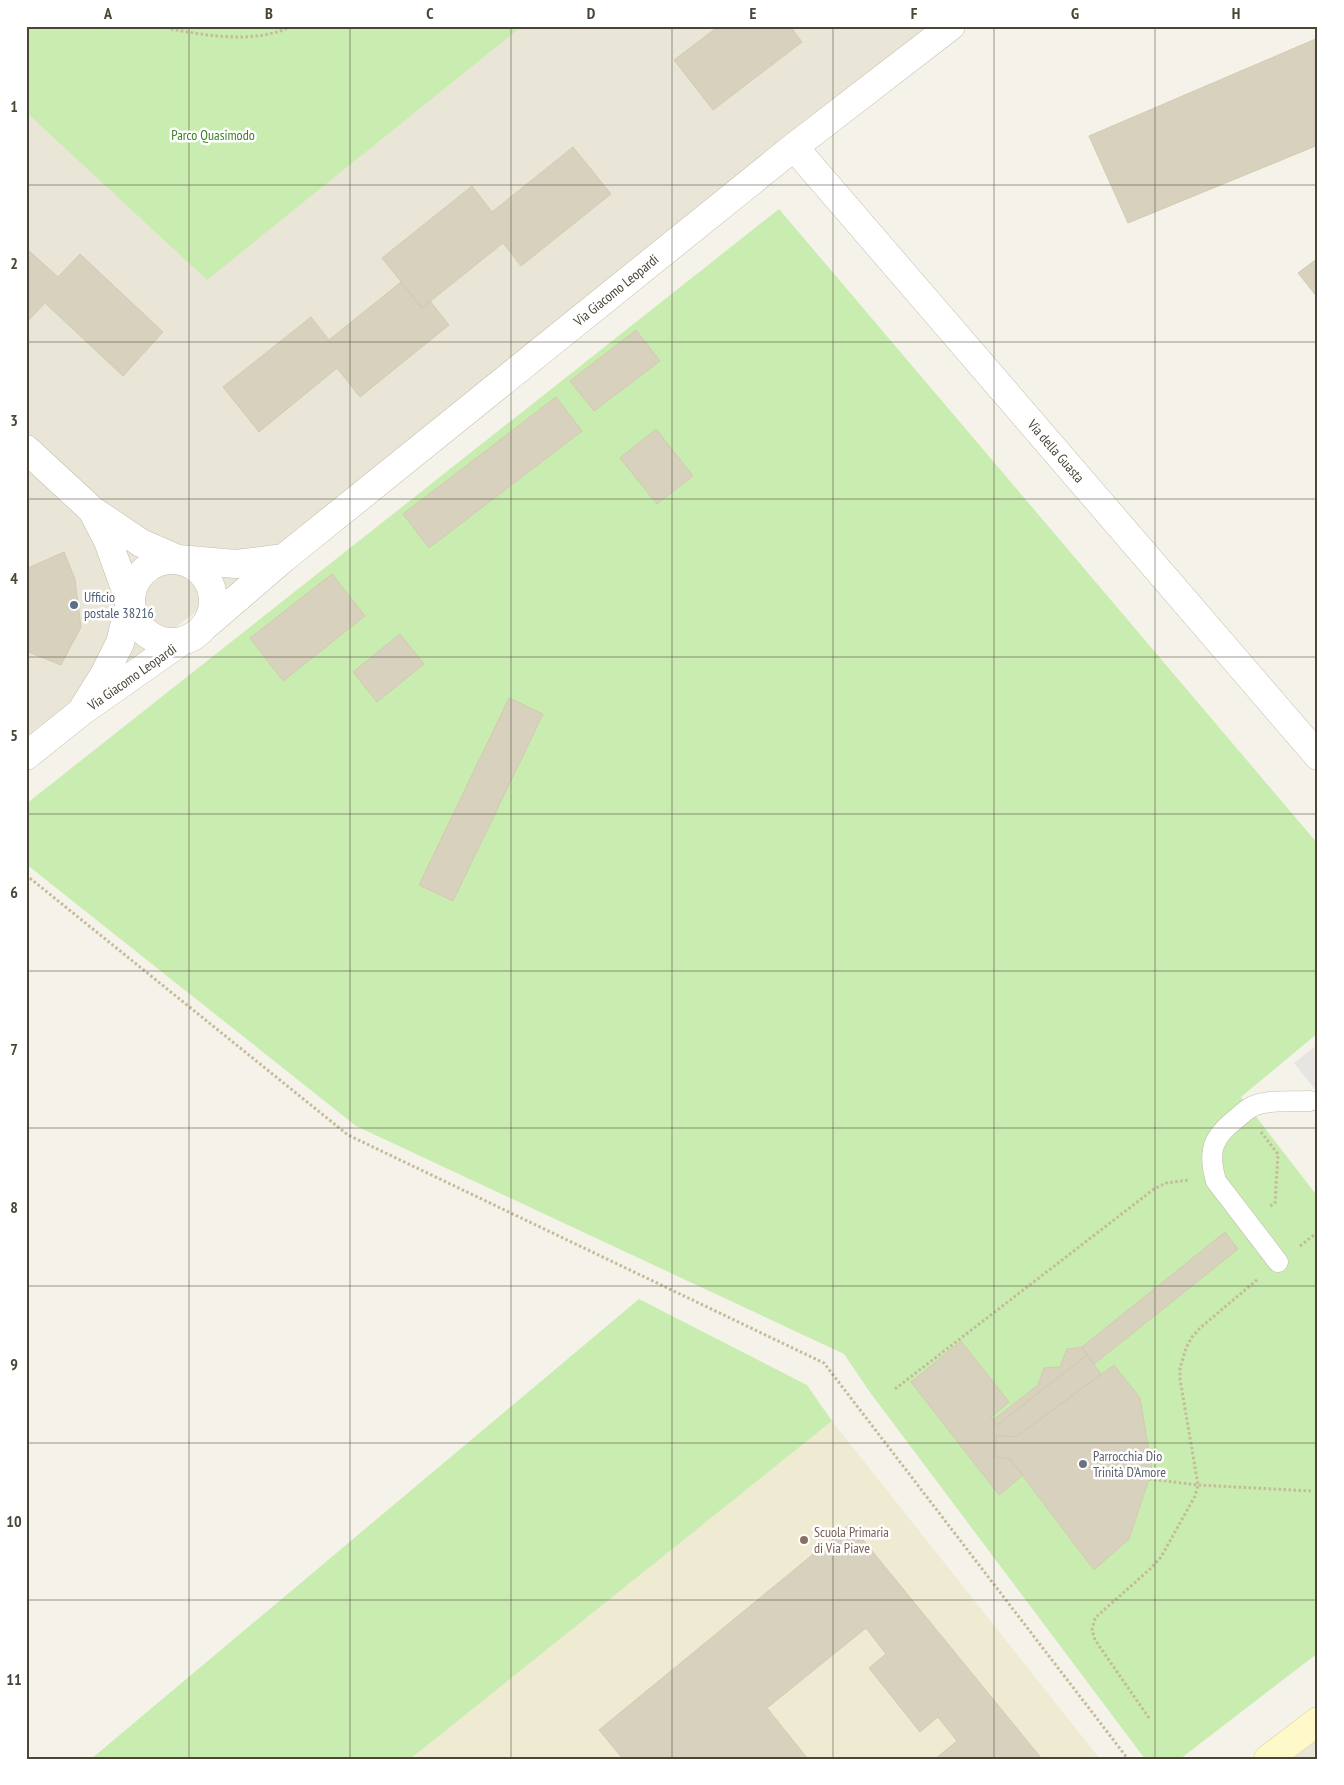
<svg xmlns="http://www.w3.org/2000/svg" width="1344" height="1785" font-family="'PT Sans Narrow',sans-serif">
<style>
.residential{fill:#eae6d7}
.education{fill:#efebd2}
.green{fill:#c9ecb0}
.parking{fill:#e7e5e1}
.building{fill:#d8d1be;stroke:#d3cab0}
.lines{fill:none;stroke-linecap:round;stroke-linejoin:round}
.lane-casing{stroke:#c2bdab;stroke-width:21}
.street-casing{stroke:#c2bdab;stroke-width:29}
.secondary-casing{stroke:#d8cf97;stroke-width:29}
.path{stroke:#c4bb9b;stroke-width:3;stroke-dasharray:2.5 2.5;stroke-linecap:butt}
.lane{stroke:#fff;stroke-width:20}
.street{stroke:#fff;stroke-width:28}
.secondary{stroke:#fff9ca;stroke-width:28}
.grid{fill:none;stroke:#4a4537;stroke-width:1;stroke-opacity:0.55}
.service-dot{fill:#5c6f8a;stroke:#fff;stroke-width:2}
.worship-dot{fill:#6b7280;stroke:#fff;stroke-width:2}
.education-dot{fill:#8d6e63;stroke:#fff;stroke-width:2}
.labels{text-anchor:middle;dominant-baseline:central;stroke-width:5;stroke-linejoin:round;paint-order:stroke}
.park-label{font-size:14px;fill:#3c8026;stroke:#fff}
.street-label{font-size:14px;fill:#4a4537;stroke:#fff}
.service-label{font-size:14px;fill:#4e5e75;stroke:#fff;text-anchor:start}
.worship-label{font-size:14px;fill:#5b616d;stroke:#fff;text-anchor:start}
.education-label{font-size:14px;fill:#785e54;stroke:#fff;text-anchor:start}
.neatline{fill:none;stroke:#4a4537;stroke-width:2}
.grid-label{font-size:16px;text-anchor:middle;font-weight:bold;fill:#4a4537}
</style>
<rect width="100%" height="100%" fill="#f5f3e9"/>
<path class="residential" d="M26,26h904l-649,520 -255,197z
M1318,1732v27h-36z"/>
<path class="education" d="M832,1421l268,338h-690l123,-100z"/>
<path class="green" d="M26,26h496l-315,254 -181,-168z
M779,209l539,635v189l-77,64 77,100v456l-138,106h-35l-276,-368 -25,-37 -488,-228 -330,-262v-60z
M639,1299l168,86 25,36 -422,338h-319z"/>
<path class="parking" d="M1318,1044v49l-24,-30z"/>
<path class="building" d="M719,26h71l12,16 -89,68 -39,-50z
M1318,38v107l-190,78 -39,-87z
M573,147l38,47 -90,72 -18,-23 -81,65 -40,-50 90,-72 20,26z
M26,248l32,29 22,-23 83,78 -40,44 -78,-73 -19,20z
M1318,258v40l-20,-25z
M401,282l21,26 8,-7 19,24 -89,72 -23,-29 -78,64 -36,-45 88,-70 18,23z
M636,330l24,31 -66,50 -24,-30z
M556,397l26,34 -153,117 -26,-34z
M656,429l37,47 -36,28 -37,-46z
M64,552l11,27 6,48 -20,38 -35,-14v-82z
M332,574l33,42 -82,65 -33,-43z
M400,634l24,30 -47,38 -24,-30z
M509,698l34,16 -90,187 -34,-16z
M1225,1232l13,17 -144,115 -12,-17z
M961,1341l48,61 -18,15 6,8 90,-70 14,19 -85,63 -19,-2 -3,22 16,2 13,16 -24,20 -88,-113z
M1082,1347l5,8 -90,70 -4,-5 45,-35 6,-17 16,-1 7,-18z
M1114,1365l26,33 12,72 -23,69 -35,31 -84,-111 -16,-2 3,-22 19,2z
M850,1524l192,235h-107l22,-18 -19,-24 -18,15 -51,-64 17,-14 -20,-26 -99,80 41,51h-185l-24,-29z"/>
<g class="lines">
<defs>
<path id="lane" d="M1278,1262l-62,-81c-9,-31 -3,-44 21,-63 8,-7 16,-14 27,-15 14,-3 31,-1 46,-2"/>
<path id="street" d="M794,147l524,609
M26,449l66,61 49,33 37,16 58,5 48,-6 -79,68
M93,512l15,29 22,61 -10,41 -16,32 -23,37 101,-71
M284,558l510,-411 157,-121
M131 601a41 41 0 1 1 82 0a41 41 0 1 1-82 0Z
M26,756l55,-44"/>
<path id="secondary" d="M1268,1759l50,-38"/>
</defs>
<use href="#lane" class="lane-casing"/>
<use href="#street" class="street-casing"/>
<use href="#secondary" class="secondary-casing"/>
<path class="path" d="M167,26l4,3c37,7 86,15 121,-3
M26,875l322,260 476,228 304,396
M1261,1132l17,22 -3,49 -6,4
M1300,1246l18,-14
M895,1389l259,-200 12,-6 23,-3
M1149,1479l49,6 113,6
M1149,1718l-54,-78 -3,-10 3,-12 55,-49 11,-12 34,-61 3,-11 -18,-106v-11l6,-20 6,-11 8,-9 58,-49"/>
<use href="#lane" class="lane"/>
<use href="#street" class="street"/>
<use href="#secondary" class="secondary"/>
</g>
<path class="grid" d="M189,26v1733M350,26v1733M511,26v1733M672,26v1733M833,26v1733M994,26v1733M1155,26v1733M26,185h1292M26,342h1292M26,499h1292M26,657h1292M26,814h1292M26,971h1292M26,1128h1292M26,1286h1292M26,1443h1292M26,1600h1292"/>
<circle class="service-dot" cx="74" cy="605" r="5"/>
<circle class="worship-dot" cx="1083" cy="1464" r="5"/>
<circle class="education-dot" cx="804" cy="1540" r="5"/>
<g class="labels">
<g class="park-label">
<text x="213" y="135">Parco Quasimodo</text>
</g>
<g class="street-label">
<text transform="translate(616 290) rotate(-39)">Via Giacomo Leopardi</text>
<text transform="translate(1056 451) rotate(49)">Via della Guasta</text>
<text transform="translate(132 677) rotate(-35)">Via Giacomo Leopardi</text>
</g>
<g class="service-label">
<text x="84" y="597">Ufficio<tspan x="84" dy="16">postale 38216</tspan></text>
</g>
<g class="worship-label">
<text x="1093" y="1456">Parrocchia Dio<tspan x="1093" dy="16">Trinità D'Amore</tspan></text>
</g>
<g class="education-label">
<text x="814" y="1532">Scuola Primaria<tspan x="814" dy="16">di Via Piave</tspan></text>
</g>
</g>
<rect width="1344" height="1785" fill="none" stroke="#ffffff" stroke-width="55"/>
<rect x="28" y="28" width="1288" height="1730" class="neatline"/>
<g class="grid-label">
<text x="108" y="19">A</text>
<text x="269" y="19">B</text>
<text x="430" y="19">C</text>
<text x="591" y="19">D</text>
<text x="753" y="19">E</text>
<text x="914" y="19">F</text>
<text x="1075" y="19">G</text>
<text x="1236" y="19">H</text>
<text x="14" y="112">1</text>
<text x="14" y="269">2</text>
<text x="14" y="426">3</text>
<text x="14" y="584">4</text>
<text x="14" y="741">5</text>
<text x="14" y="898">6</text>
<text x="14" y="1055">7</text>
<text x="14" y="1213">8</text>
<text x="14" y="1370">9</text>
<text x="14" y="1527">10</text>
<text x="14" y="1685">11</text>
</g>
</svg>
